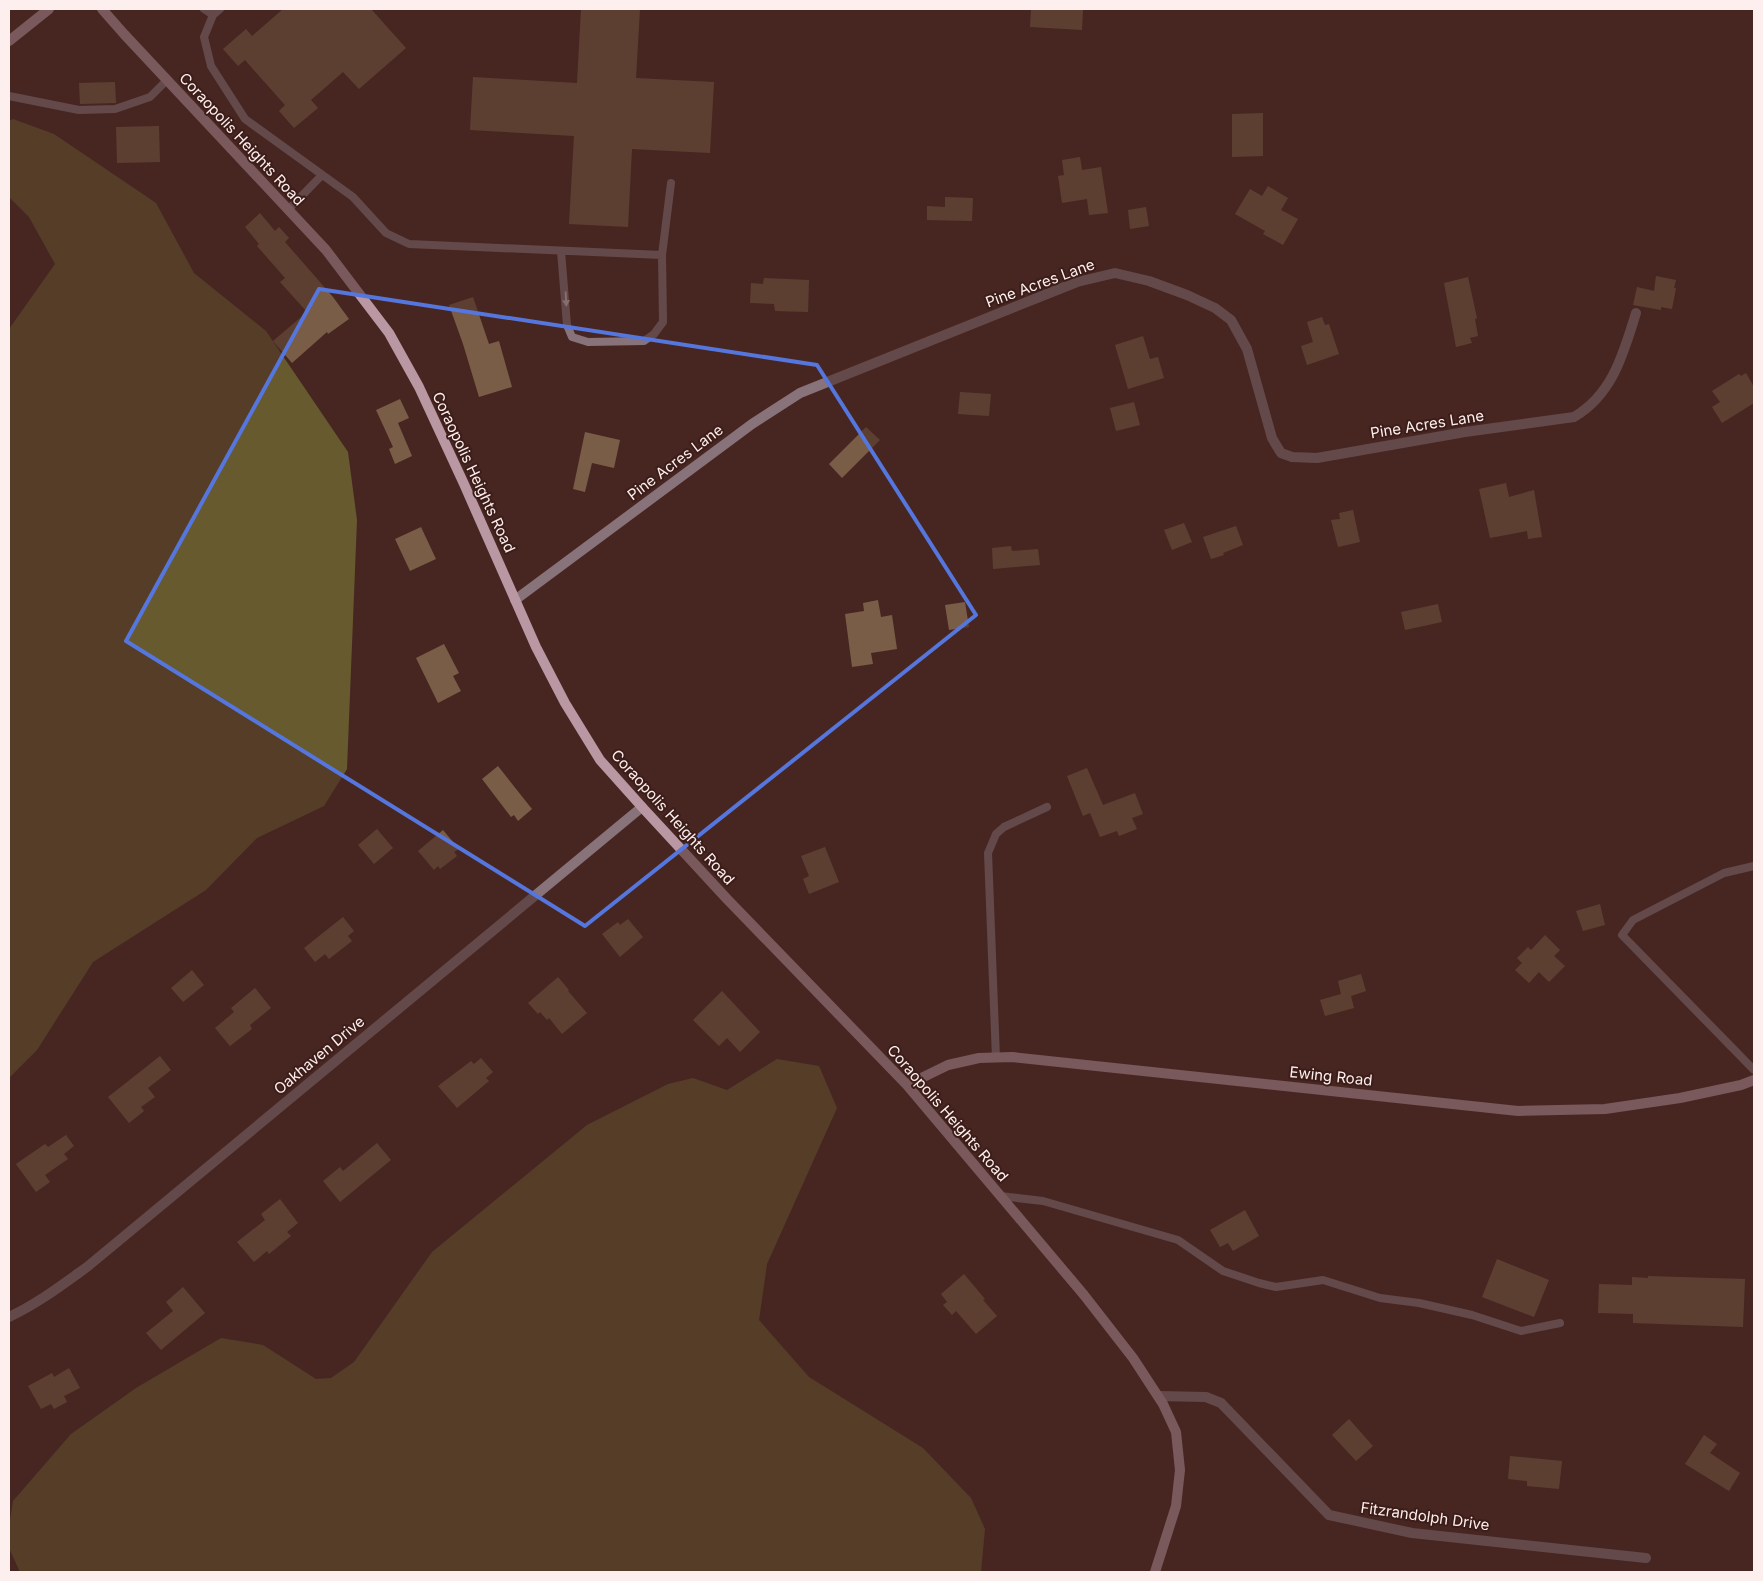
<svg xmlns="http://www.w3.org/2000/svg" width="1763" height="1581" font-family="Inter,sans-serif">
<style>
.forest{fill:#675a2f}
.building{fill:#795d46}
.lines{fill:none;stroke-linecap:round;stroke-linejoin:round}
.lane{stroke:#88737a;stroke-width:8}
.street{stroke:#88737a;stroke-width:10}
.secondary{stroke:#b997a3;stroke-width:10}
.oneway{fill:#d4c4c5}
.marked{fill:none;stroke:#5576dd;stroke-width:4;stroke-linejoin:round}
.labels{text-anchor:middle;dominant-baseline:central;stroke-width:4;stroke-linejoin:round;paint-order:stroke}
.street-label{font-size:15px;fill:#fdefed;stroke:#3c1d19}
</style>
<rect width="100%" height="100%" fill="#472622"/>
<path class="forest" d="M13,119l41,15 102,69 38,70 72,58 82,121 9,68 -10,249 -23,37 -67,32 -51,52 -113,72 -56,88 -28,28v-749l46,-65 -26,-47 -20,-20v-76z
M777,1059l42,7 18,42 -70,156 -8,56 50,57 114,71 48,50 14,31 -4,43h-961l-11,-24v-22l4,-25 58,-67 65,-46 85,-50 42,7 53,34 15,-1 23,-16 78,-110 155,-127 81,-41 25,-6 34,12z"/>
<path class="building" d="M283,9h88l35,39 -47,41 -16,-17 -32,28 7,8 -24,20 -15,-17 6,-6 -40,-45 -7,6 -15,-17 23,-20 6,7z
M581,9h59l-4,69 78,4 -4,71 -78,-4 -4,78 -59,-3 5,-88 -104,-6 3,-53 104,6z
M1031,9h52l-1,21 -52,-3z
M115,82l1,21 -36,1 -1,-21z
M1263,113v43l-31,1v-43z
M159,126l1,36 -43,1 -1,-36z
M1080,157l2,13 19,-3 7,46 -19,2 -2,-16 -25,4 -4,-27 6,-1 -2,-15z
M1268,186l20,12 -7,12 17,9 -15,26 -20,-11 2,-3 -30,-17 15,-25 12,7z
M945,197l28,1 -1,23 -45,-1v-14l18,1z
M1146,207l3,19 -19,3 -2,-19z
M260,213l15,18 4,-4 10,11 -4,4 48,55 16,22 -21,15 -1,-2 -35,31 -19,-22 34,-29 -27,-30 5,-4 -28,-32 2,-2 -14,-17z
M1656,276l20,4 -2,8h2l-4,21 -11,-2v3l-28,-5 4,-18 17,4z
M1468,277l9,41 -2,1 3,17 -8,2 2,5 -16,4 -12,-64z
M764,278l45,2 -1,32 -33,-1 -1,-7 -24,-1 1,-20 12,1z
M473,297l16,47 10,-3 13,46 -33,10 -16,-53 -14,-39z
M1322,317l3,8 4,-1 10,30 -32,11 -6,-19 12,-4 -6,-20z
M1143,336l7,23 8,-2 6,21 -36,11 -13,-44z
M1746,373l8,14v16l-32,20 -10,-16 8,-5 -8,-11 27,-17 2,2z
M960,392l31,2 -2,22 -31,-2z
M400,399l9,19 -11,5 14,33 -17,8 -6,-15 4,-2 -17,-37z
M1134,402l6,23 -24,6 -6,-23z
M866,427l14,13 -38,38 -13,-14z
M585,432l35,8 -6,28 -22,-5 -7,29 -12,-3z
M1506,483l3,14 25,-7 8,47 -14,2 -1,-8 -37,7 -11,-49z
M1353,510l7,32 -22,5 -7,-27 9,-1 -1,-6z
M1184,523l8,19 -20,8 -8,-20z
M1236,526l7,19 -20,8 1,2 -13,4 -8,-22z
M421,527l15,32 -26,12 -15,-32z
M1011,546l1,5 26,-2 2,16 -47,4 -1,-21z
M878,600l3,17 11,-2 5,34 -26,4 2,11 -21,3 -7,-53 19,-3 -1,-8z
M965,602l4,25 -20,3 -4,-25z
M1438,604l4,18 -37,8 -4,-18z
M444,644l15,29 -6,3 8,15 -23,12 -22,-45z
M498,766l34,43 -14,12 -4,-6 -3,2 -29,-38z
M1087,768l16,37 32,-12 8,21 -11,4 5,11 -18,7 -2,-5 -17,6 -10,-24 -7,3 -16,-40z
M377,829l16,19 -19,16 -16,-19z
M443,830l16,19 -5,3 3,4 -17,13 -2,-3 -4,4 -16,-19z
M825,847l14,35 -30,12 -6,-15 6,-3 -8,-20z
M1600,904l5,21 -22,6 -7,-20z
M343,917l11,14 -6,5 4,5 -23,18 -4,-5 -10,8 -11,-14z
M628,919l15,18 -23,20 -18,-23 16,-12 2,3z
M1545,935l15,15 -6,6 11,10 -16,16 -10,-10 -10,11 -14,-13 7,-7 -5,-5 11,-11 3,3z
M192,970l12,15 -21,17 -12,-14z
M1361,974l5,17 -15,5 3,12 -29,8 -5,-16 21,-6 -3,-13z
M558,977l11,13 -1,1 19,22 -25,21 -13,-16 -2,2 -7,-8 -2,2 -10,-11z
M255,988l16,20 -21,17 2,4 -22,17 -15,-18 19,-16 -3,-4z
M722,991l38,41 -20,20 -13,-14 -8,8 -26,-26z
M160,1056l11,14 -23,18 7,9 -14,10 3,4 -15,12 -21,-26z
M481,1058l12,14 -7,6 3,3 -32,27 -19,-22 33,-25 3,3z
M66,1135l8,11 -10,8 4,5 -23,16 5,7 -14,10 -20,-28 29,-20 3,3z
M377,1143l14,17 -51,42 -17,-21 17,-14 3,4z
M280,1199l18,24 -11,9 4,4 -22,18 -2,-3 -13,11 -17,-20 28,-22 -4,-6z
M1245,1210l14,26 -26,15 -5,-8 -8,4 -10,-17z
M1497,1259l52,21 -15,37 -52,-20z
M964,1274l21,25 -2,1 14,16 -21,18 -20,-23 -4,4 -9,-10 4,-3 -6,-8z
M1648,1276l97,3 -2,48 -110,-4v-9l-35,-1 1,-29 33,1v-8l16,1z
M183,1287l22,26 -44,37 -15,-17 27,-22 -7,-9z
M69,1368l11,20 -16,8 3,6 -13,7 -3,-5 -10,5 -13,-23 24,-13 2,4z
M1349,1419l24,27 -17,15 -24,-26z
M1704,1435l13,9 -7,9 30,20 -11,18 -44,-27z
M1510,1456l52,5 -3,28 -32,-3v-5l-19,-2z"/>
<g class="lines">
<path class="lane" d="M204,9l9,6
M220,9l-7,6 -9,22 7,29 34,53 108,78 33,36 23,11 253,11
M9,96l70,14 36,-1 35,-12 17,-17
M288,210l34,-35
M561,251l6,74 5,12 16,5 56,-1 10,-7 9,-12 -1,-67 9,-72
M1754,866l-30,7 -91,47 -11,15 132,135
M996,1058l-8,-205 8,-19 8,-7 43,-20
M1000,1196l43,5 135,39 45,31 36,12 17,4 47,-7 57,18 39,5 53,12 49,16 39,-8"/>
<path class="street" d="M515,600l237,-176 48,-31 277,-111 38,-9 34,8 38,14 28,13 16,12 16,29 25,89 9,15 11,4 25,1 148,-26 109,-15c39,-23 49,-63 62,-104
M9,1317c28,-13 53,-32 78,-50l555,-460
M1158,1396l48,1 15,6 108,112 83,18 234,25"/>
<path class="secondary" d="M102,9l22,25 202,216 63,83 30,54 45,97 72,163 29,56 35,57 42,47 85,92 180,186 177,210 49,63 30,46 13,28 4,38 -4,36 -21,66
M9,41l40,-32
M907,1085l41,-20 31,-7 33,-1 506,54 87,-2 75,-11 61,-13 13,-5"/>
</g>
<defs><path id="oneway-solid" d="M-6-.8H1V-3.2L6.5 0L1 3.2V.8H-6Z" transform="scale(1.25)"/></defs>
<use class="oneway" href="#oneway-solid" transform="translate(566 299) rotate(87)"/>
<path d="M0 0H1763V1581H0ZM319,289l498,76 159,250 -391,311 -459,-285z" fill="#472622" fill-opacity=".55" fill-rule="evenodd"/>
<path class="marked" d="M319,289l498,76 159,250 -391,311 -459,-285z"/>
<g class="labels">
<g class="street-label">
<text transform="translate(242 139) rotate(47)">Coraopolis Heights Road</text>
<text transform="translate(1040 283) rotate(-20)">Pine Acres Lane</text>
<text transform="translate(1427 424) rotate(-9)">Pine Acres Lane</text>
<text transform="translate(675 462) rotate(-37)">Pine Acres Lane</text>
<text transform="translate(474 472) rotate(65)">Coraopolis Heights Road</text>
<text transform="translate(673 817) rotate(48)">Coraopolis Heights Road</text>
<text transform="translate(319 1055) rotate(-40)">Oakhaven Drive</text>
<text transform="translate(1331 1076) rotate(6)">Ewing Road</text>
<text transform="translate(948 1113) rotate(49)">Coraopolis Heights Road</text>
<text transform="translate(1425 1516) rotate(8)">Fitzrandolph Drive</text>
</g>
</g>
<rect width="1763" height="1581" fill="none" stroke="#fdefed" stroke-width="20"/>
</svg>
